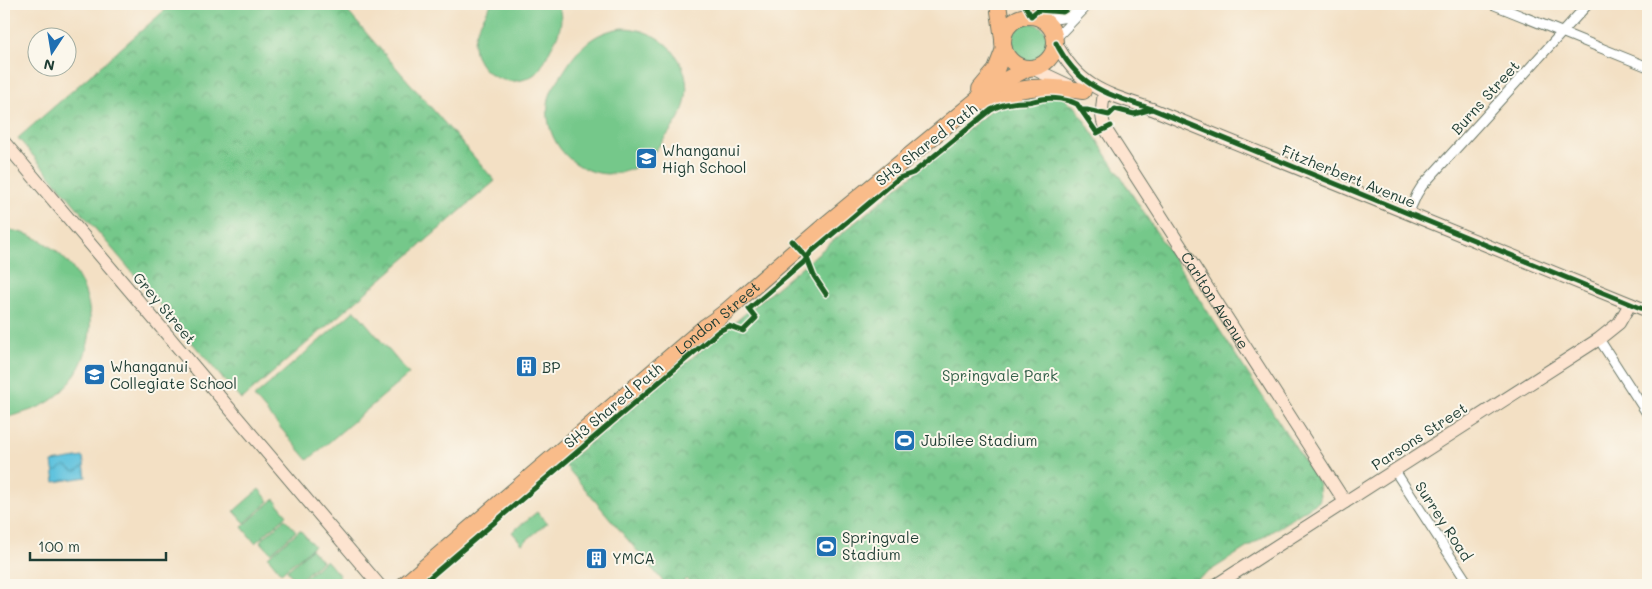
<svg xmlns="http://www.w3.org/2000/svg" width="1652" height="589" font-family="Mali,sans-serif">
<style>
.grass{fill:#75c88a;stroke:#4a825f}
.park{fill:url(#park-crowns);stroke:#4a825f}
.water{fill:url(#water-waves);stroke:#408089}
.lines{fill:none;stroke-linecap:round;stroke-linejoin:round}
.street-casing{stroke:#697666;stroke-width:11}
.secondary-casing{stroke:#697666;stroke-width:14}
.highway-casing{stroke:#697666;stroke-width:18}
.street{stroke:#fff;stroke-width:9}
.secondary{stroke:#fde4d0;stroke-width:12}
.highway{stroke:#f9bc8a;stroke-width:16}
.cycleway-casing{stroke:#fbf7ec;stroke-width:8}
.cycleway{stroke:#1b5e20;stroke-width:5}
.labels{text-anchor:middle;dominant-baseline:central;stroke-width:4;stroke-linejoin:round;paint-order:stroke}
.street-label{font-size:15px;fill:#1f3d34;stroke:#fbf7ec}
.poi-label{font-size:15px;fill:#1f3d34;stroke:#fbf7ec;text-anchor:start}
.park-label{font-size:15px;fill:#34604a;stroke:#fbf7ec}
</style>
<defs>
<pattern id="park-crowns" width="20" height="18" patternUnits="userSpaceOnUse" patternTransform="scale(1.25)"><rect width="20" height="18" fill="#75c88a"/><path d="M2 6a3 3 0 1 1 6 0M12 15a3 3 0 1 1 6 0" fill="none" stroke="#5fa472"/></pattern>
<pattern id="water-waves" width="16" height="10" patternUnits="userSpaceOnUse" patternTransform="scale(1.25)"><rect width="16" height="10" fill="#60c3de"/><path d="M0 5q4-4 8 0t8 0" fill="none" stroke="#4fa0b5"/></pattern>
</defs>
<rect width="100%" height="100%" fill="#fbf7ec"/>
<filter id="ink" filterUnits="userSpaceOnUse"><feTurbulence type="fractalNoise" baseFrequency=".02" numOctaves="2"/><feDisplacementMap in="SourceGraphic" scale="10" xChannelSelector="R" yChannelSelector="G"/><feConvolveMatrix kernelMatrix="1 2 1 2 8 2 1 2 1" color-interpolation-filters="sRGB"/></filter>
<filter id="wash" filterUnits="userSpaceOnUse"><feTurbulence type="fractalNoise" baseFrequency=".0096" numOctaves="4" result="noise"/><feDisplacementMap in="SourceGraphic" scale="20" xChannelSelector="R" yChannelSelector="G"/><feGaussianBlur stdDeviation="1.12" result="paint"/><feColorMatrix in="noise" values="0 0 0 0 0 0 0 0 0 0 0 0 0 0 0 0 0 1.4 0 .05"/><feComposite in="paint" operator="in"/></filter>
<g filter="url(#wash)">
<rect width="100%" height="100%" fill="#f3e0c4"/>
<path class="grass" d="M491,4h67c6,17 2,29 -7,44 -4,8 -9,20 -16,26 -25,18 -62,0 -61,-32 1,-13 11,-26 17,-38z
M1009 43a20 20 0 1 1 40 0a20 20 0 1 1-40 0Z
M622,28c39,0 73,34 63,75 -4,15 -14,27 -23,39 -14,19 -28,31 -53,32 -14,0 -28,-6 -38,-14 -21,-17 -30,-48 -18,-72 4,-7 9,-13 13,-20 14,-22 29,-36 56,-40z
M4,230c19,0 37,9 52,21 45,37 45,102 4,142 -14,14 -34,19 -52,24h-4z
M355,310l54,64 -101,86 -54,-63z
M259,489l10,12 -24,22 -11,-12z
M274,499l13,16 -32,28 -13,-16z
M537,512l10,11 -25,21 -10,-12z
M285,519l11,12 -25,22 -11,-12z
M300,530l14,16 -33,27 -13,-16z
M311,549l11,12 -25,21 -10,-11z
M326,560l14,16 -12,9h-32z"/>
<path class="park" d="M172,4h169l154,177 -254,219 -223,-262z
M1062,95l8,9 5,2 244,378 1,16 -2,2 -130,83h-495l-7,-6 -7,6h-13l-102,-121 427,-354 30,-14z"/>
<path class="water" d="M83,457l3,20 -31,5 -3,-20z"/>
</g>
<g filter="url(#ink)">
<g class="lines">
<defs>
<path id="street" d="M1492,4l156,63
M1039,18c14,1 25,2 38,-5
M1055,39l34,-35
M1408,214l9,-20 5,-8 166,-182
M1599,339l49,76
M1395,471l74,114"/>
<g id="secondary">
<path d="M1056,43c23,45 51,51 96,66l496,202"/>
<path d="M1034,69l36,17"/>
<path id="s1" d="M1104,93c-2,14 -4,24 2,37l239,372"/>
<path d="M4,142l375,443"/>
<path d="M1216,585l383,-246 20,-16 11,-19"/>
</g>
<g id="highway">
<path d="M998,4l5,35"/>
<circle cx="1029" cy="42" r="26"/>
<path d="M980,89l16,-19 8,-21"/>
<path d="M984,102c37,-17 59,-17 99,-11"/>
<path id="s2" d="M404,585l301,-258c14,-9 26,-19 38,-31l80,-69 171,-141 32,-17"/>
</g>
</defs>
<use href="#street" class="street-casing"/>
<use href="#secondary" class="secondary-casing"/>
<use href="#highway" class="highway-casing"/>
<use href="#street" class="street"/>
<use href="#secondary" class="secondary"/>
<use href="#highway" class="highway"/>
<defs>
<path id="cycleway" d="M1024,4l7,12 7,-6 25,2 12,-8
M1056,43c23,45 51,51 96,66l496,202
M1082,110h5l22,5 6,-6 19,5 18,-5
M792,241l15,17 7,18 12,18
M421,585l298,-254 10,-5 14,5 13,-13 -7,-9 55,-47 7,-10 88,-74 14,-5 78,-63c10,-6 24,-8 35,-8 5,0 11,-2 16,-3 11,-2 25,0 35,5l20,29 14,-7"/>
</defs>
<use href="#cycleway" class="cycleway-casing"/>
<use href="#cycleway" class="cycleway"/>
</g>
</g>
<defs>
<symbol id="school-square" viewBox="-11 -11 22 22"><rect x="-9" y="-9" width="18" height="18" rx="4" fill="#1f6fb2" stroke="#fbf7ec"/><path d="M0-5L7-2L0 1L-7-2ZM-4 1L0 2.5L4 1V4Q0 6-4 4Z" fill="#fff"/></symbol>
<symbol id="building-square" viewBox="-11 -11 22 22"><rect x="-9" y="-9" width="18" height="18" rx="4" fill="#1f6fb2" stroke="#fbf7ec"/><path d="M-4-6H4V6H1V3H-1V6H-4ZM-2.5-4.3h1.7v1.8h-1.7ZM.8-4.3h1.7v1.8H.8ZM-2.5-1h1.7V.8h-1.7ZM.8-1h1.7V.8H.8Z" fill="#fff"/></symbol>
<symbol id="stadium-square" viewBox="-11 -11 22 22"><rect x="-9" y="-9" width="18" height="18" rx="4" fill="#1f6fb2" stroke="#fbf7ec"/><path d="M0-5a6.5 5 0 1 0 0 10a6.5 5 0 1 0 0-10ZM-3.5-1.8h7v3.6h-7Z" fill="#fff"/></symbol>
</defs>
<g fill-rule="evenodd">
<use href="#school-square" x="634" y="146" width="25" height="25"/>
<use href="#building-square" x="514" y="354" width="25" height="25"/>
<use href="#school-square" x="82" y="362" width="25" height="25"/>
<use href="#stadium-square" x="892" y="428" width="25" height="25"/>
<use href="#stadium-square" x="814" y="534" width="25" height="25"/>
<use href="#building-square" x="584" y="546" width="25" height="25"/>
</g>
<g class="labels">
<g class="street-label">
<text transform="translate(1485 97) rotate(-48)">Burns Street</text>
<text transform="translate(926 144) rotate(-38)">SH3 Shared Path</text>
<text transform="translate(1349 176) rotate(22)">Fitzherbert Avenue</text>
<text stroke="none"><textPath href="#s1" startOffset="240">Carlton Avenue</textPath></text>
<text transform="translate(165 308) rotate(50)">Grey Street</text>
<text stroke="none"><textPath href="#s2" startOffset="412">London Street</textPath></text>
<text transform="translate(613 405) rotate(-40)">SH3 Shared Path</text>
<text transform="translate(1419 436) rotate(-33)">Parsons Street</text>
<text transform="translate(1444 521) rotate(57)">Surrey Road</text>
</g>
<g class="poi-label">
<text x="662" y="150">Whanganui<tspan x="662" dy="17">High School</tspan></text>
<text x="110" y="366">Whanganui<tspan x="110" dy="17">Collegiate School</tspan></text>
<text x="542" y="367">BP</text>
<text x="921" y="440">Jubilee Stadium</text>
<text x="842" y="537">Springvale<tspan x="842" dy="17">Stadium</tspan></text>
<text x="612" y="558">YMCA</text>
</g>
<g class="park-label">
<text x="1000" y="375">Springvale Park</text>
</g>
</g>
<rect width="1652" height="589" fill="none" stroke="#fbf7ec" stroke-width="20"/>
<g transform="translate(52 52) rotate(192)"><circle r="24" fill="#fbf7ec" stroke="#a3ada2"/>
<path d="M0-4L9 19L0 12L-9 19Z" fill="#1f6fb2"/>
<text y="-8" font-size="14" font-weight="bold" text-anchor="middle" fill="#1f3d34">N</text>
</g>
<path d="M30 552v8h136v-8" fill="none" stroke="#1f3d34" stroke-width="2.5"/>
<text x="38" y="552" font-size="15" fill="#1f3d34" stroke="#fbf7ec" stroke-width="4" paint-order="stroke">100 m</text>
</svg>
